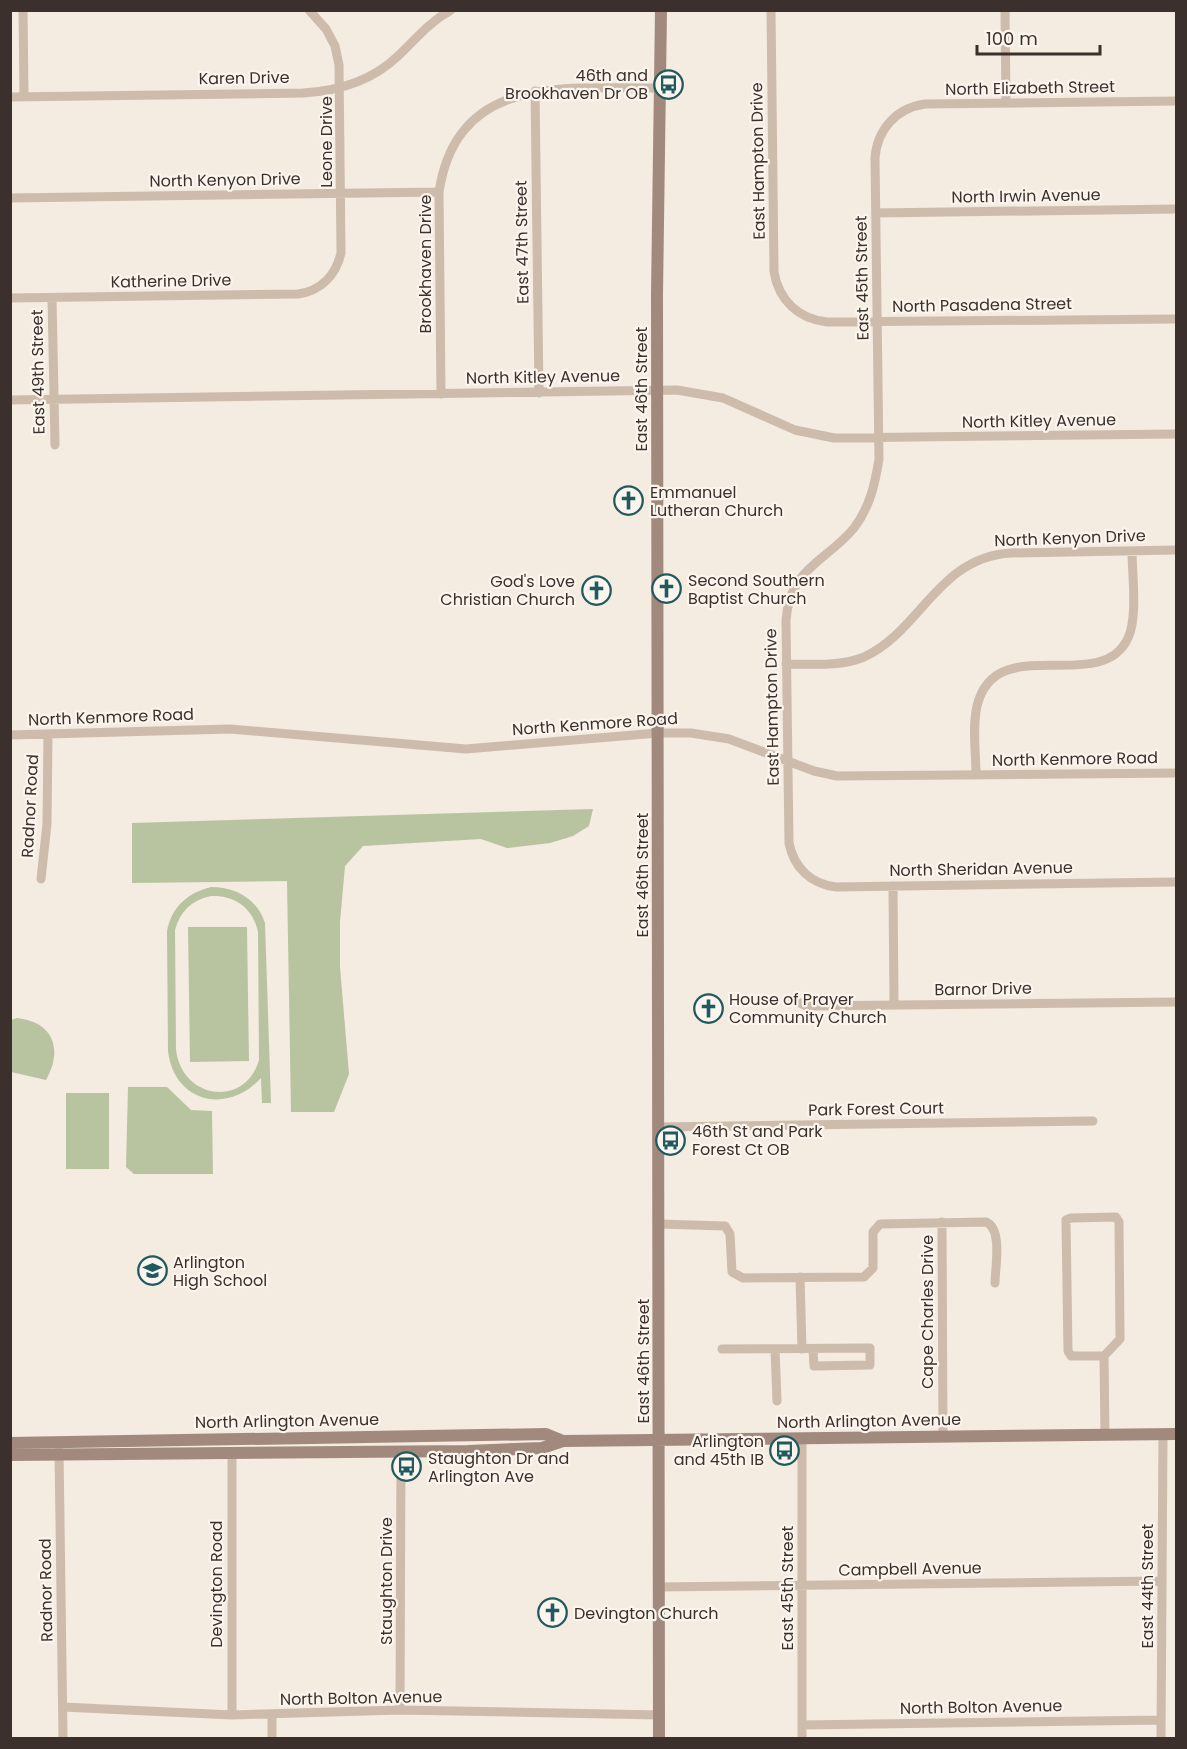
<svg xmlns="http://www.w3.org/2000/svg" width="1187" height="1749" font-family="Poppins,sans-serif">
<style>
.green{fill:#b8c4a0;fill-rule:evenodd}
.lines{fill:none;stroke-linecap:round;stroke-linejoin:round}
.street{stroke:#cdbbac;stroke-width:9}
.secondary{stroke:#a18a7d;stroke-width:12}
.labels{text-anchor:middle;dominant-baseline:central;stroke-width:4.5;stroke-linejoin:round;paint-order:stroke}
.poi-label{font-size:16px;fill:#3b302b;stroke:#fbf5ee;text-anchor:start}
.street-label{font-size:16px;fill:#3b302b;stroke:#fbf5ee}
</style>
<rect width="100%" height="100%" fill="#f4ebe1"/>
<path class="green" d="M593,809l-4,17 -16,10 -23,7 -43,5 -26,-9 -118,7 -18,20 -5,56v45l9,107 -15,38h-43l-4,-231 -155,2v-60z
M211,887c25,0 46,12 54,36l6,180h-9l-1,-25c-33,37 -87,25 -93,-27l-1,-120c5,-24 20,-38 44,-44zM211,896c24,-1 42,12 47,36l1,128c-14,49 -78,39 -83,-11l-1,-119c5,-19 17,-30 36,-34z
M188,927h59l2,134 -59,1z
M17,1018c37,4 46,32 29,62l-35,-8v-52z
M128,1087h39l24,23 21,1 1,63h-79l-8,-7z
M66,1093h43v76h-43z"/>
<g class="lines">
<path class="street" d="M23,10l1,86
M771,10l3,262c5,29 25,47 53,50l349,-3
M1005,10l1,93
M535,91l4,302
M10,97l293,-4c35,-2 69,-12 95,-37 17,-16 31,-34 53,-46
M1176,101l-251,3c-29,4 -48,26 -50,54l4,301c-4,25 -9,48 -25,69 -28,34 -65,40 -68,93l3,222c5,25 22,41 47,44l340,-5
M10,198l429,-6
M876,213l300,-4
M10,298l288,-4c23,-3 38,-19 43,-41l-2,-188 -4,-19 -9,-17 -17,-19
M52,298l3,147
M441,394l-2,-202c18,-120 129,-103 220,-104
M10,400l667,-10 46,8 72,32 39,8 342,-4
M786,664c26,0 54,3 78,-7 57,-26 74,-100 147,-104l165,-3
M10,735l220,-6 236,20 192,-16h33l38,6 85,32 23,5 339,-3
M976,775c0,-22 -4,-47 1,-69 18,-77 124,-9 151,-68 10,-21 4,-64 4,-87
M41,879l6,-55 1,-90
M893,886l1,119
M792,999l14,7 370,-4
M659,1127l434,-6
M1116,1217l3,5 1,117 -16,17h-33l-3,-5 -2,-131 5,-2z
M942,1222l1,215
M659,1224l66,2 5,8 2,38 11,6 121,-1 9,-9v-36l7,-8 106,-2c17,7 9,46 9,61
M800,1277l2,72
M722,1349l148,-1v17l-56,1 -1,-17
M775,1349l2,52
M1104,1356l1,79
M59,1450l4,288
M660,1587l502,-6
M63,1707l169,8 168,-5 259,5
M400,1710l1,-258
M232,1715v-262
M802,1725l359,-5
M272,1738v-24
M802,1738v-300
M1161,1738l2,-304"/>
<path class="secondary" d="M10,1443l536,-9 17,7
M10,1455l458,-4 74,-3 21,-7 613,-7
M659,1738l-2,-1444 4,-284"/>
</g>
<defs>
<symbol id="bus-ring" viewBox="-11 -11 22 22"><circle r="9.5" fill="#fbf5ee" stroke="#1f5a5e" stroke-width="1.5"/><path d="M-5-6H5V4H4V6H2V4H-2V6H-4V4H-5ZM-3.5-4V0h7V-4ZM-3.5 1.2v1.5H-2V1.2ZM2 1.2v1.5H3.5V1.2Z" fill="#1f5a5e"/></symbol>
<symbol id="church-ring" viewBox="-11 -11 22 22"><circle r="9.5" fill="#fbf5ee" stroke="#1f5a5e" stroke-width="1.5"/><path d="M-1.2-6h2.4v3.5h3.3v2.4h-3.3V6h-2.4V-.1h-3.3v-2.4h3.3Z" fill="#1f5a5e"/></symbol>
<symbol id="school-ring" viewBox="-11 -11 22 22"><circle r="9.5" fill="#fbf5ee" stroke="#1f5a5e" stroke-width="1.5"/><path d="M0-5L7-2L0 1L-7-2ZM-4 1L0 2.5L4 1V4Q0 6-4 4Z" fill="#1f5a5e"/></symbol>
</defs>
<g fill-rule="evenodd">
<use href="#bus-ring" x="652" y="68" width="33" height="33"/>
<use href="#church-ring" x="612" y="484" width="33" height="33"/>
<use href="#church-ring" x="650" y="572" width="33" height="33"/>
<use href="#church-ring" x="580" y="574" width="33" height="33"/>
<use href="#church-ring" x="692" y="992" width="33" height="33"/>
<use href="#bus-ring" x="654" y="1124" width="33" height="33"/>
<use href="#school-ring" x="136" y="1254" width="33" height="33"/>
<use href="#bus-ring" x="768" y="1434" width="33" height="33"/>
<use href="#bus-ring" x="390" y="1450" width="33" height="33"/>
<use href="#church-ring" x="536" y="1596" width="33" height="33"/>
</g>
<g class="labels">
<g class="poi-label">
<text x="648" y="75" text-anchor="end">46th and<tspan x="648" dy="18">Brookhaven Dr OB</tspan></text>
<text x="650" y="492">Emmanuel<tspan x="650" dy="18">Lutheran Church</tspan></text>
<text x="688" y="580">Second Southern<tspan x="688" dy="18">Baptist Church</tspan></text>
<text x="575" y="581" text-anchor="end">God's Love<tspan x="575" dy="18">Christian Church</tspan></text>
<text x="729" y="999">House of Prayer<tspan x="729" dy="18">Community Church</tspan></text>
<text x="692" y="1131">46th St and Park<tspan x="692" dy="18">Forest Ct OB</tspan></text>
<text x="173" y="1262">Arlington<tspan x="173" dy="18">High School</tspan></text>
<text x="764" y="1441" text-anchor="end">Arlington<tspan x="764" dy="18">and 45th IB</tspan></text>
<text x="428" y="1458">Staughton Dr and<tspan x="428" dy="18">Arlington Ave</tspan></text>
<text x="574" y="1613">Devington Church</text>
</g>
<g class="street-label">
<text transform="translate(244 78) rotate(-1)">Karen Drive</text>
<text transform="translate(1030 88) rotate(-1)">North Elizabeth Street</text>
<text transform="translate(326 142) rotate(-90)">Leone Drive</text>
<text transform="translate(758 161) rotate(-91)">East Hampton Drive</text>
<text transform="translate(225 180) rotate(-1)">North Kenyon Drive</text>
<text transform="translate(1026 196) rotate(-1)">North Irwin Avenue</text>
<text transform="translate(522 242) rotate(-91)">East 47th Street</text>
<text transform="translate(425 264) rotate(-90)">Brookhaven Drive</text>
<text transform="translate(862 278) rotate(-91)">East 45th Street</text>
<text transform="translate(171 281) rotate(-1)">Katherine Drive</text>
<text transform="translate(982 305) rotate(-1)">North Pasadena Street</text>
<text transform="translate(38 372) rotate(-91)">East 49th Street</text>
<text transform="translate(543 377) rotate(-1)">North Kitley Avenue</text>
<text transform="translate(641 389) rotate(-90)">East 46th Street</text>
<text transform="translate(1039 421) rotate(-1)">North Kitley Avenue</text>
<text transform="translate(1070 538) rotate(-2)">North Kenyon Drive</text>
<text transform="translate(772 707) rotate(-91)">East Hampton Drive</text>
<text transform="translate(111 717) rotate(-2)">North Kenmore Road</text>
<text transform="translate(595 724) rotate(-4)">North Kenmore Road</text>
<text transform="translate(1075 759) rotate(-1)">North Kenmore Road</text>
<text transform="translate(30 806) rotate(-87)">Radnor Road</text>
<text transform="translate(981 869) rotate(-1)">North Sheridan Avenue</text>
<text transform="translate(642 875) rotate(-90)">East 46th Street</text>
<text transform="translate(983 989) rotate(-1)">Barnor Drive</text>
<text transform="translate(876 1109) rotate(-1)">Park Forest Court</text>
<text transform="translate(927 1312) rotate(-90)">Cape Charles Drive</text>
<text transform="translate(643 1361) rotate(-90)">East 46th Street</text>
<text transform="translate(287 1421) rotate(-1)">North Arlington Avenue</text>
<text transform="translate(869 1421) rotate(-1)">North Arlington Avenue</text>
<text transform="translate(910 1569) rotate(-1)">Campbell Avenue</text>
<text transform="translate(386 1581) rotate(-90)">Staughton Drive</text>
<text transform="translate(216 1584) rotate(-90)">Devington Road</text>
<text transform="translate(1147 1586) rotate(-90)">East 44th Street</text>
<text transform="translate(787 1588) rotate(-90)">East 45th Street</text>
<text transform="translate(46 1590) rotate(-91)">Radnor Road</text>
<text transform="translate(361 1698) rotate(-1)">North Bolton Avenue</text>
<text transform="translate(981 1707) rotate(-1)">North Bolton Avenue</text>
</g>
</g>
<rect width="1187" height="1749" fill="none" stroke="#3b302b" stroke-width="24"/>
<path d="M977 45v9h123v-9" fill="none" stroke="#3b302b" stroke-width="3"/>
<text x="986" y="45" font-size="18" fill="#3b302b" stroke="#fbf5ee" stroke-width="4.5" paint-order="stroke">100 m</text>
</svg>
